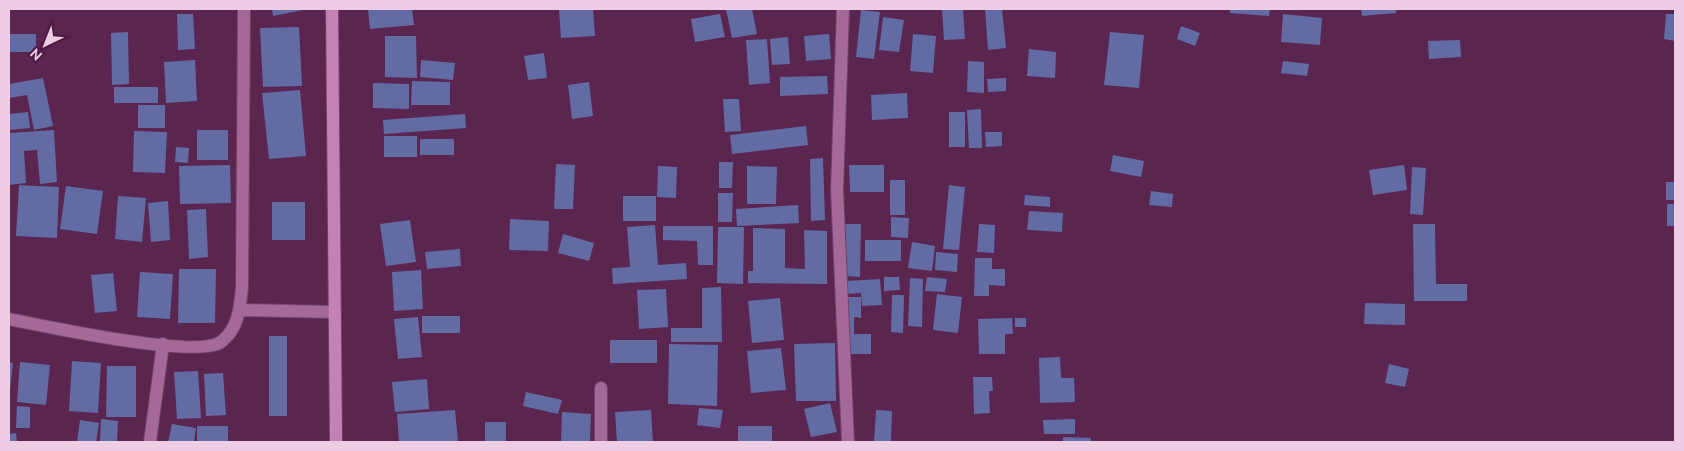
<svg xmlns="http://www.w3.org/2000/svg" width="1684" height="451" font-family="Ubuntu,sans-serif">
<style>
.building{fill:#626ba4}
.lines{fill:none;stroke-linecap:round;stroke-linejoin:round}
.minor-casing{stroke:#724369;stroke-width:14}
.major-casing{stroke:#724369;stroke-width:14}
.minor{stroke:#a46996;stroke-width:12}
.major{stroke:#c482b4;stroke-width:12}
</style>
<rect width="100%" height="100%" fill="#5a254f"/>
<path class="building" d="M272,9h31v1l-30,6z
M368,9h44l2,16 -44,4z
M559,9h34l2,27 -34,2z
M726,9h26l5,25 -25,4z
M942,9h21l2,30 -21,1z
M985,9h17l4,39 -18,2z
M1230,9h40l-1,7 -39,-3z
M1361,9h35v4l-34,3z
M861,10l19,2 -6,47 -18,-2z
M177,14h16l2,35 -17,1z
M720,14l5,23 -30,5 -4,-23z
M1283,14l39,4 -2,27 -39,-3z
M1666,14h9v27l-11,-2z
M883,17l21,3 -5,32 -20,-2z
M1181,26l19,7 -5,13 -18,-7z
M299,27l3,59 -39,1 -3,-59z
M128,32l1,52 -17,1 -1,-52z
M1110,32l34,3 -5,53 -35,-3z
M9,34h27v18h-27z
M829,34l2,25 -25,2 -2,-25z
M913,34l23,2 -3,37 -23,-2z
M385,36h31l1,42 -32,-1z
M788,37l2,27 -18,1 -2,-26z
M767,39l3,44 -21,2 -3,-45z
M1460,40l1,17 -32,2 -1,-18z
M1029,49l27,3 -1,26 -28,-2z
M544,53l3,25 -19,2 -4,-24z
M195,60l2,41 -31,2 -2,-41z
M421,60l34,3 -2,17 -33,-3z
M968,61l16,1v31l-17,-1z
M1283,61l26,3 -2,12 -26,-3z
M827,76l1,18 -48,2v-19z
M43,78l10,48 -19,4 -7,-35 -18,3v-14z
M1006,78v13l-18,1 -1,-13z
M412,81l38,1v23h-39z
M589,82l4,34 -21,3 -4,-34z
M373,83l36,1v25l-36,-1z
M114,87h44v16h-44z
M300,90l6,66 -37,3 -7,-66z
M907,93l1,25 -36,2 -1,-25z
M723,99h16l2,32 -16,1z
M138,105h27v23h-27z
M981,109l1,39h-13l-2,-38z
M28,112l2,16 -21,2v-16z
M949,112h16v35h-16z
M465,114l1,14 -82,6 -1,-14z
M806,126l2,19 -76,9 -2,-19z
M54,130l3,52 -17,2 -3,-34 -13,1 2,32 -17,2v-52z
M197,130h31v30h-31z
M134,131l33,1 -2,41 -32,-1z
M985,132h17v14l-16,1z
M384,136h33v21h-33z
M420,139h34v16h-34z
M176,147l13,1 -1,15 -13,-1z
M1113,155l31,6 -3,16 -31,-6z
M823,158l2,62 -14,1 -1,-62z
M719,162h14l-1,26h-13z
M556,164l19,1 -2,44h-19z
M230,165l1,38 -51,1 -1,-38z
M849,165h35v27h-34z
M1404,165l3,25 -34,5 -4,-25z
M658,166l19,1 -1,31 -19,-1z
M747,166l30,1 -1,37h-29z
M1412,167l14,1 -3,47 -13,-1z
M890,180h15v35h-15z
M1666,182h9v18h-9z
M19,185l40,2 -2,51 -41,-2z
M949,185l16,2 -6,63 -16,-1z
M66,186l37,5 -6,43 -37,-5z
M1151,191l22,3 -1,13 -23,-2z
M718,193h15l-1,29h-14z
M1025,195l25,2v10l-26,-2z
M118,196l28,2 -4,44 -27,-3z
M623,196h33v25h-33z
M168,201l2,39 -19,2 -3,-39z
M272,202h33v38h-33z
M1667,204h8v22h-8z
M798,205l1,18 -62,3 -1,-17z
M206,209l2,48 -19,2 -2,-49z
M1029,211l34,2 -1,19 -35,-2z
M891,217l18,1 -1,20 -17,-1z
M510,219l39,2 -1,30 -39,-1z
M410,220l6,42 -30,4 -6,-42z
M845,224h16l-1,53 -17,-1z
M979,224l16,1 -1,28 -17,-1z
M1413,224h22l1,60h31v17h-53z
M655,225l3,40 28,-2 1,16 -74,5 -1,-16 18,-1 -3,-40z
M663,226h50v39h-15l-1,-24 -34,-1z
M718,227h26l-1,57 -26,-1z
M753,228l32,1v39l20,1 -1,-39 23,1v53l-79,-1v-12h5z
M563,234l31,9 -5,18 -31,-8z
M865,240h36v21h-36z
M912,242l23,4 -3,25 -24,-3z
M460,249l1,17 -34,3 -2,-17z
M936,252l22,2 -1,18 -22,-2z
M975,258h17v11h13v17l-16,-1v11h-15z
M179,269h37l-1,54h-37z
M421,270l2,39 -29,2 -2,-39z
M140,272l33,2 -3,45 -33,-2z
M113,273l4,38 -22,2 -4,-38z
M884,277h15l1,13 -16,1z
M927,277l20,2 -2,13 -20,-1z
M910,278l13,1 -1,48 -14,-1z
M880,279l2,26 -20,1 -1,-13 -13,1 -1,-13z
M721,287l1,55h-51v-14h31v-40z
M666,289l2,38 -29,2 -2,-39z
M937,294l25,3 -4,36 -25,-3z
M892,295h12l-1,38 -12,-1z
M844,297h17v21l-7,-1v17h17v20h-26z
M780,298l4,42 -32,3 -4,-42z
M1365,303l40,1v21l-41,-1z
M422,316h38v17h-38z
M418,317l4,40 -24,2 -4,-40z
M1012,318l1,16h-8v20h-26l-1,-35z
M1015,318h11v9h-11z
M269,336h18v80h-18z
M610,340h47v23h-47z
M835,343l1,58h-40l-2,-57z
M669,344l49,1 -1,61 -49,-2z
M781,348l5,42 -35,3 -4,-42z
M1060,357l1,21h13l1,24 -35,1 -1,-45z
M72,361l29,2 -3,50 -29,-2z
M9,362l4,1 -3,28h-1z
M20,362l30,3 -4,40 -29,-3z
M1389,364l20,5 -4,18 -20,-4z
M107,366h29v51h-30z
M198,371l3,47 -24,1 -3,-47z
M223,373l3,42 -20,1 -2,-42z
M973,377h19l1,14h-4l1,22 -16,1z
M427,379l2,30 -34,3 -3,-30z
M526,392l36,8 -4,14 -35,-8z
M830,403l7,29 -26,5 -7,-28z
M17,406l13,1v21h-14z
M699,408l24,2 -3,18 -23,-3z
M455,410l3,31 -59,1 -2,-28z
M651,410l2,32h-36l-2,-30z
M876,410l16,1 -1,31h-17z
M562,412l29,2 -1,28h-29z
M101,419l17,2 -1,21h-17z
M1075,419v15h-31l-1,-14z
M80,420l19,3 -3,19h-19z
M485,422h21v20h-21z
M172,424l24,4 -2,14h-26z
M197,426h31v16h-31z
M738,426h34v15h-34z
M16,433l1,9h-8v-8z
M1063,437l28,1v4h-28z"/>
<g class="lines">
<defs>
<path id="minor" d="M843,9l-6,181 11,252
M239,310l96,2
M9,319c34,7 188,40 212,23 18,-14 19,-35 21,-55l2,-278
M601,388v54
M150,442l13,-98"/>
<path id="major" d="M332,9l4,433"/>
</defs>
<use href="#minor" class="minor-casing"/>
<use href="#major" class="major-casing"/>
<use href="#minor" class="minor"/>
<use href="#major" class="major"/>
</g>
<rect width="1684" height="451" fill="none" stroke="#edcce4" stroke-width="20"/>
<g transform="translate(45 45) rotate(223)" stroke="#4e1a44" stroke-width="4" paint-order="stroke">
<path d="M0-4L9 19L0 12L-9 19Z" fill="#edcce4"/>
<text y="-8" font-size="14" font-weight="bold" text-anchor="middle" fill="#edcce4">N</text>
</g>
</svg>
